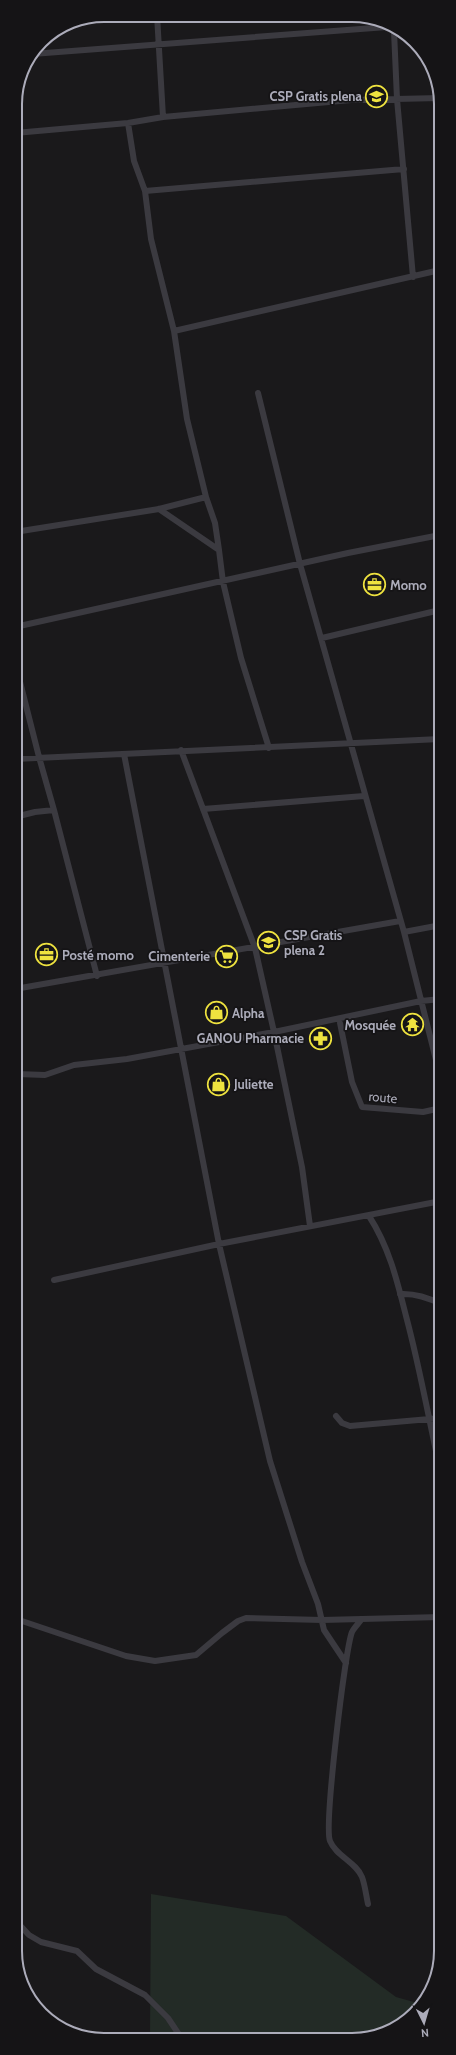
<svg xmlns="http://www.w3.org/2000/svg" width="456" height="2055" font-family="Cabin,sans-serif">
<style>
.green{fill:#232b26}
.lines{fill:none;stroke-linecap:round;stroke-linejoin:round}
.minor{stroke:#3b3a40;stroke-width:6}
.labels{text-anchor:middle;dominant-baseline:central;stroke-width:3.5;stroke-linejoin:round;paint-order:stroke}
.poi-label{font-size:13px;font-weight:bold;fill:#acacba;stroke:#151416;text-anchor:start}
.street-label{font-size:13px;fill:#acacba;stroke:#151416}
.rim{fill:none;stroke:#acacba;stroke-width:2}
</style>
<rect width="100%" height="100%" fill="#1a191b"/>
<path class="green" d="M151,1894l135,22 110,81 25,7c-8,20 -39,29 -58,35l-213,-1z"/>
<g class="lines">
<path class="minor" d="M157,15l6,102 188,-17 89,-2
M394,31l3,68 16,178
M32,54l355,-27
M128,123l6,38 11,30 6,48 23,92
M15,133l113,-10 35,-6
M145,191l259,-22
M258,393l42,171 104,368 37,148
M159,509l60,41 4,32 18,76 28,90
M15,532l144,-23 47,-12
M219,550l-4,-27 -9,-26 -19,-78 -13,-88 266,-61
M15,627l333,-74 92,-18
M322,638l118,-28
M15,662l24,95 15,53 43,166
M181,750l74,198 19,84 28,135 8,59
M124,754l95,490 51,217 32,101 16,42 6,26 22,33
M15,759l425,-20
M203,809l161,-13
M15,817l20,-5 19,-2
M404,932l37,-7
M15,989l385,-68
M340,1023l12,59 10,25 61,5 18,-4
M17,1074l28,1 29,-10 53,-6 147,-27 147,-31 20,-2
M369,1216c20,31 28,64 37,100 14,52 23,105 35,158
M54,1280l165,-36 222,-43
M400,1294c15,-1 27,3 41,10
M336,1416l6,7 8,3 91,-8
M16,1619l110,37 29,5 41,-6 26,-22 16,-12 8,-3 76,2 119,-3
M361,1620c-3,4 -7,8 -9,12 -7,17 -28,194 -22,209 6,15 26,21 32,36 3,8 4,18 6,27
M16,1921l13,14 12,7 36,9 19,18 49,26 23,23 14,21"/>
</g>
<defs>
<symbol id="school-ring" viewBox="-11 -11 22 22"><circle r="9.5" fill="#151416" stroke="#eee23f" stroke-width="1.5"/><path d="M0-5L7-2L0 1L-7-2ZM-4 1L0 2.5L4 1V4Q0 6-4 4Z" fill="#eee23f"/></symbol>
<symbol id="office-ring" viewBox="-11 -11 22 22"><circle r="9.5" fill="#151416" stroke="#eee23f" stroke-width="1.5"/><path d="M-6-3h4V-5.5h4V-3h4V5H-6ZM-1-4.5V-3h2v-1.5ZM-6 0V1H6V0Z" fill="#eee23f"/></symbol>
<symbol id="supermarket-ring" viewBox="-11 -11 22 22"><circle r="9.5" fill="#151416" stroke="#eee23f" stroke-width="1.5"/><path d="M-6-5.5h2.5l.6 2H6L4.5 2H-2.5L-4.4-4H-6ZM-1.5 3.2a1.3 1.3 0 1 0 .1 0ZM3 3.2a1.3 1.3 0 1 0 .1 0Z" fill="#eee23f"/></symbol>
<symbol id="shop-ring" viewBox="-11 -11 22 22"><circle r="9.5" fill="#151416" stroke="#eee23f" stroke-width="1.5"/><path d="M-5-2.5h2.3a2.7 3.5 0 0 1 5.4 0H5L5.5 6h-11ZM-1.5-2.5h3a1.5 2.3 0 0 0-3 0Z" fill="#eee23f"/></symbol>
<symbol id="temple-ring" viewBox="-11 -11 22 22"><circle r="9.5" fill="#151416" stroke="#eee23f" stroke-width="1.5"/><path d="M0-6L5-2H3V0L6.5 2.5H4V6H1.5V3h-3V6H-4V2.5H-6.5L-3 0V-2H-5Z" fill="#eee23f"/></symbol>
<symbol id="pharmacy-ring" viewBox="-11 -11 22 22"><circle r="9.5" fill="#151416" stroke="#eee23f" stroke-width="1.5"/><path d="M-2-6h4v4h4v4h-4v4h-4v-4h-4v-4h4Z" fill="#eee23f"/></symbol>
</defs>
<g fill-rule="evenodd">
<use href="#school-ring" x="364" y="84" width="25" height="25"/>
<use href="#office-ring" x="362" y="572" width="25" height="25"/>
<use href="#school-ring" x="256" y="930" width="25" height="25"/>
<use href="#office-ring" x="34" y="942" width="25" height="25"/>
<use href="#supermarket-ring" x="214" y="944" width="25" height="25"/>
<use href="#shop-ring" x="204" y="1000" width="25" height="25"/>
<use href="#temple-ring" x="400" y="1012" width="25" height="25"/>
<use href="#pharmacy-ring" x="308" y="1026" width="25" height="25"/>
<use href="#shop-ring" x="206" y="1072" width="25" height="25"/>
</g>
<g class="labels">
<g class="poi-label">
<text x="362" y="96" text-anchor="end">CSP Gratis plena</text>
<text x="390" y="585">Momo</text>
<text x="284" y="935">CSP Gratis<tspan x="284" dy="15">plena 2</tspan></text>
<text x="62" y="955">Posté momo</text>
<text x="210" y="956" text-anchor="end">Cimenterie</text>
<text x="232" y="1013">Alpha</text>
<text x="396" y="1025" text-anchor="end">Mosquée</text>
<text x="304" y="1038" text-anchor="end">GANOU Pharmacie</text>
<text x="234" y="1084">Juliette</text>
</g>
<g class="street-label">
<text transform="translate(383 1097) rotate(5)">route</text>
</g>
</g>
<path d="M0 0H456V2055H0ZM104 22H352A82 82 0 0 1 434 104V1951A82 82 0 0 1 352 2033H104A82 82 0 0 1 22 1951V104A82 82 0 0 1 104 22Z" fill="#151416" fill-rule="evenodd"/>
<path class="rim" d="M104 22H352A82 82 0 0 1 434 104V1951A82 82 0 0 1 352 2033H104A82 82 0 0 1 22 1951V104A82 82 0 0 1 104 22Z"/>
<g transform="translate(424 2023) rotate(175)" stroke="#151416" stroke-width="3" paint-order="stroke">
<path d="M0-3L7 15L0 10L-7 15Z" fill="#acacba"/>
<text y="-6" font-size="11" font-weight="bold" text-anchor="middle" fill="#acacba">N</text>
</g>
</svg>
